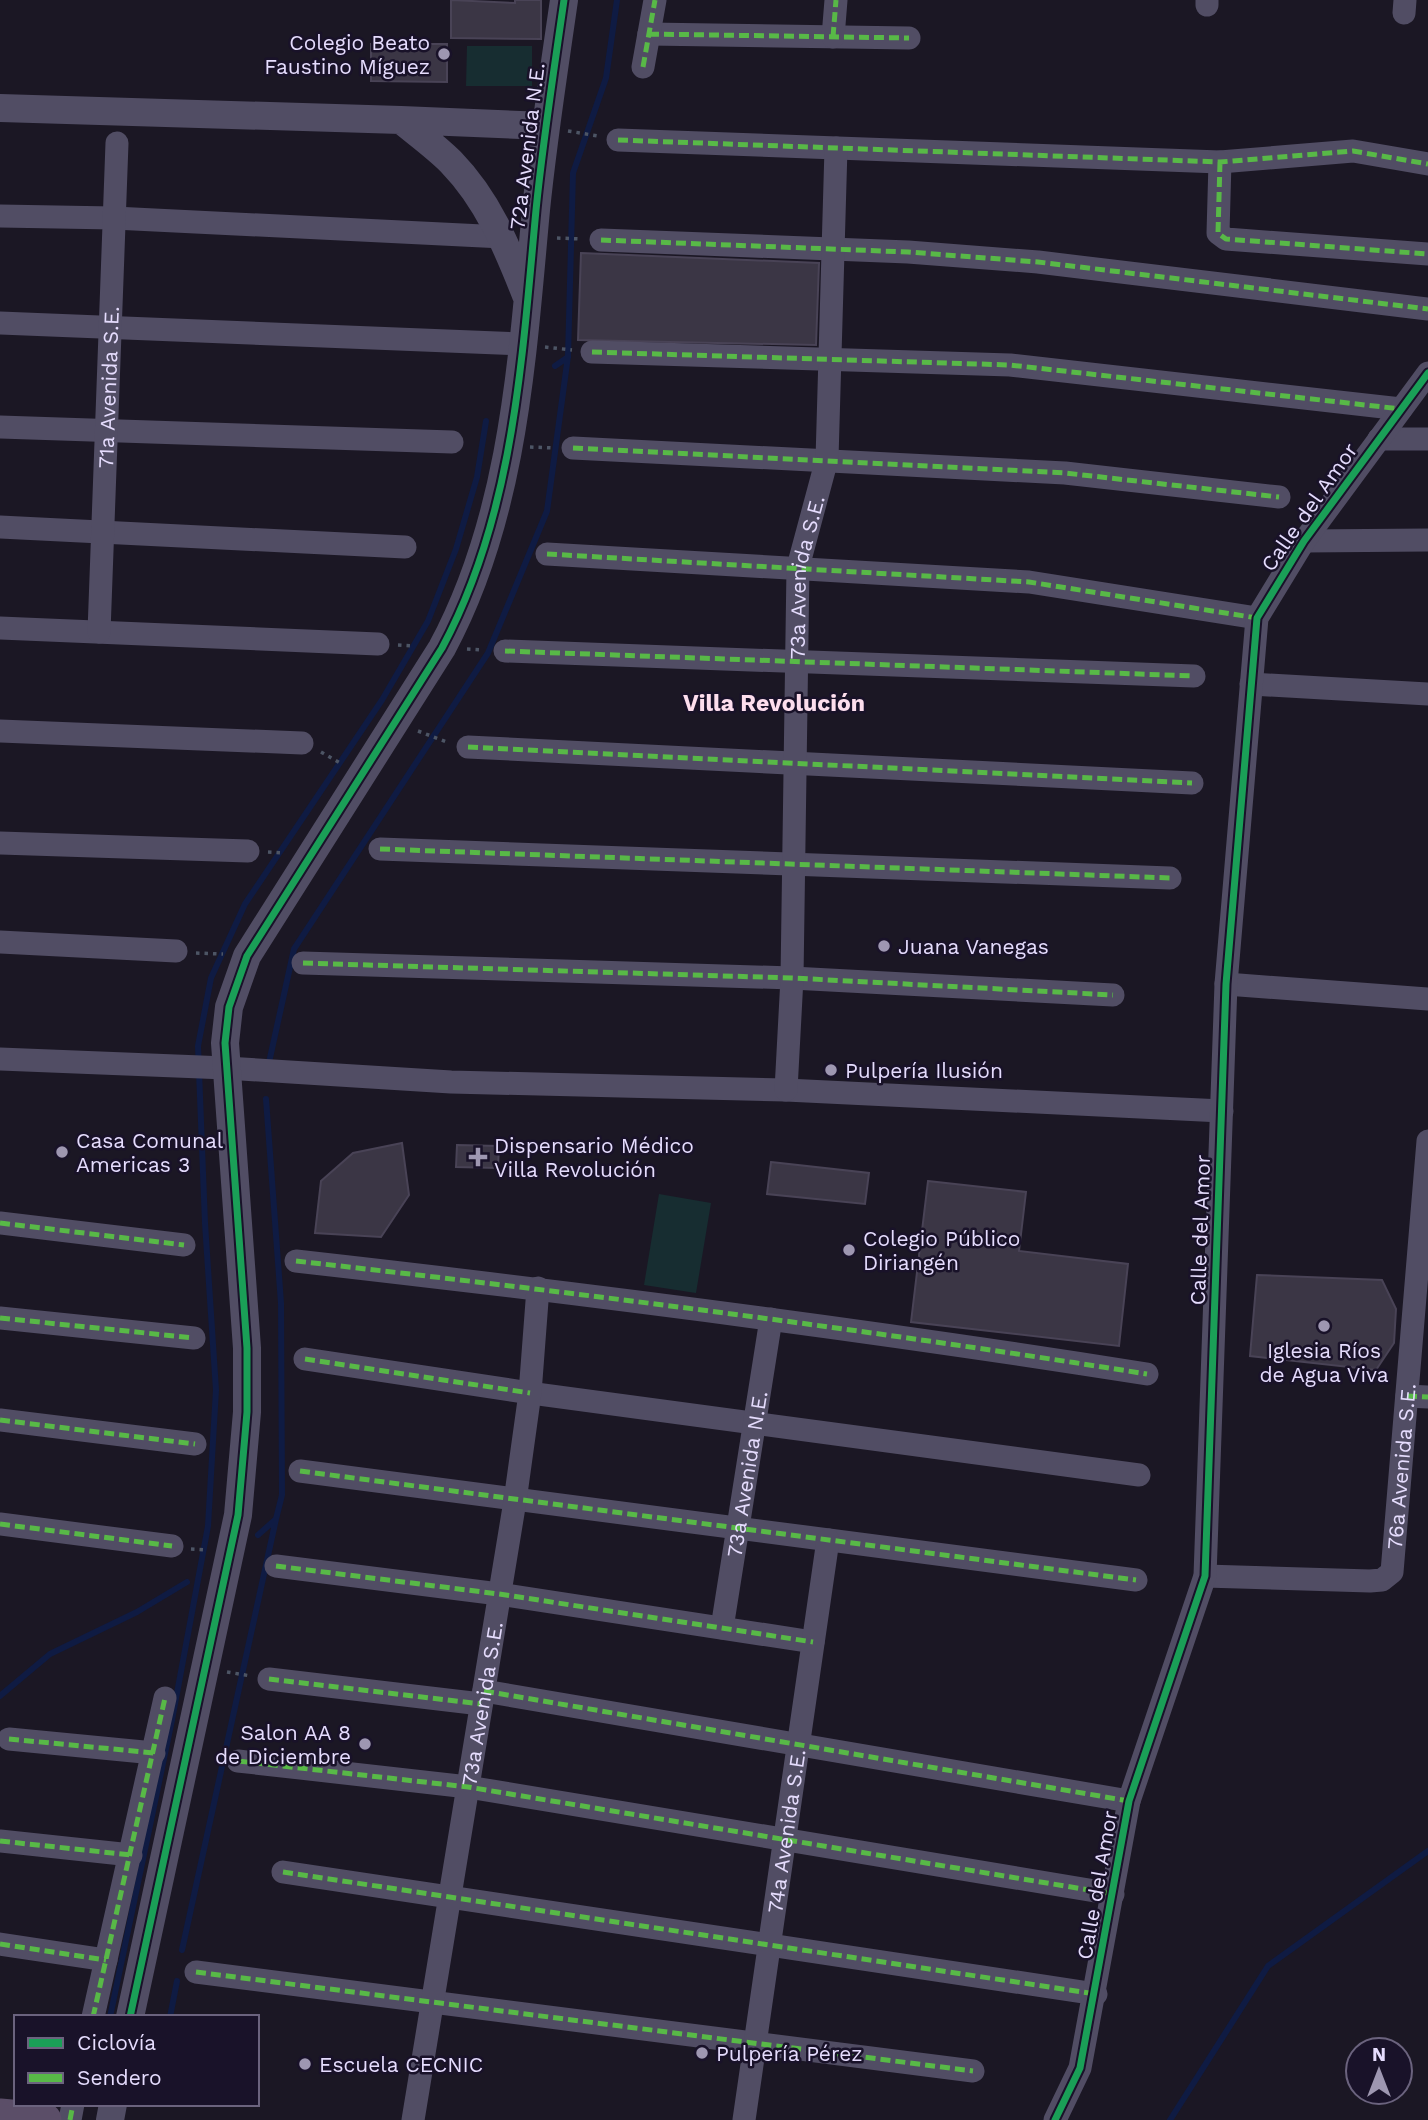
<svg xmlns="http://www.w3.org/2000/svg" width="1428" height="2120" font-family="'Work Sans',sans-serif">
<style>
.green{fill:#172d31}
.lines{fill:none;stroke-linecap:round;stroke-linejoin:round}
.stream{stroke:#0f1b43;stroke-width:6}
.building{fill:#3b3645;stroke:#494356;stroke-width:2}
.path{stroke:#4d5565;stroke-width:3.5;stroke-dasharray:3.5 5;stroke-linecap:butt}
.minor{stroke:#514d64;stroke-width:23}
.tertiary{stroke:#514d64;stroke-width:28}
.primary{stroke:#5b4e68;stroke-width:35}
.quiet{stroke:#58b947;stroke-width:5;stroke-dasharray:10 5;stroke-linecap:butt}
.cycleway-casing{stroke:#191229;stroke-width:11}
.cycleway{stroke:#1a9f57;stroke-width:7}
.poi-dot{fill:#9e97b1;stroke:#191229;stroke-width:2.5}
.labels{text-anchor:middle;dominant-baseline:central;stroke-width:5;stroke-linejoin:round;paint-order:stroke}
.poi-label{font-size:21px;fill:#e5dcfd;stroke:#191229;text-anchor:start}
.street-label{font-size:21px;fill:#e5dcfd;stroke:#191229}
.neighbourhood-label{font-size:23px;font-weight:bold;fill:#fddeed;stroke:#191229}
</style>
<rect width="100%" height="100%" fill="#1b1724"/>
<path class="green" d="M467,46h65v40h-66z
M659,1194l52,9 -15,90 -52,-8z"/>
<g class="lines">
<path class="stream" d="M555,366l13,-9
M268,1067l26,-118 194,-296 59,-142 21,-155 5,-183 33,-95 11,-78
M258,1535l18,-16 6,-24 -1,-192 -15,-204
M0,1696l50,-42 87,-42 50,-30
M182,1950l94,-431
M110,2017l62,-297 36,-194 8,-136 -11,-167 -7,-177 13,-68 34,-74 137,-204 46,-79 28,-72 21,-72 9,-56
M170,2017l7,-36
M1170,2120l98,-154 160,-115"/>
</g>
<path class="building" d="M451,0l64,3v-3h26v39l-90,-1z
M371,44h76v38l-76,-1z
M581,253l238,10 -3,82 -238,-5z
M402,1143l7,52 -28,42 -66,-4 6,-52 32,-28z
M457,1145l42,1 -1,22 -42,-1z
M771,1162l98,11 -4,31 -98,-10z
M928,1181l98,11 -7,59 109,13 -9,82 -208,-24z
M1257,1275l125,5 14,29 -2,34 -18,27 -126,-14z"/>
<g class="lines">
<path class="path" d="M568,131l30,5
M557,238l24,1
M545,347l27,3
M530,447l24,1
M398,645l16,1
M467,649l17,1
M418,731l29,11
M321,752l21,12
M268,852l17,1
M196,953l27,1
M191,1549l17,1
M227,1672l24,4"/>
<g class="minor">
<path d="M1207,0v5"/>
<path d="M1404,13l1,-13"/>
<path d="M649,34l260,4"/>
<path d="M833,37l3,-37"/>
<path d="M643,67l12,-67"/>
<path d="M618,140l602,22 133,-11 75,13"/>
<path d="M1220,162l-2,71 8,6 202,15"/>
<path d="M0,216l114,2 389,19"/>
<path d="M601,240l307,12 130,10 390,47"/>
<path d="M0,323l522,21"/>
<path d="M592,352l418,13 391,44"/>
<path d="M0,427l452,15"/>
<path d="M1379,439h49"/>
<path d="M573,448l492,25 214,24"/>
<path d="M0,527l405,20"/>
<path d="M1304,541l124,-1"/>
<path d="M547,554l482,28 228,36"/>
<path d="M0,628l378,16"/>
<path id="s1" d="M99,632l18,-489"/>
<path d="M505,651l689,25"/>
<path d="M1251,684l177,10"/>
<path d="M0,731l302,12"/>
<path d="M468,747l724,36"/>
<path d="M0,843l248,8"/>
<path d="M380,849l790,29"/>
<path d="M0,942l176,9"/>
<path d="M303,963l489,15 321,17"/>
<path d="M1226,984l202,15"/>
<path d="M0,1059l226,9 225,14 335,8 436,21"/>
<path id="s2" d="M786,1090l6,-112 6,-411 29,-108 9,-311"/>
<path d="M0,1223l184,22"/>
<path d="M296,1261c284,32 568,68 851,113"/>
<path d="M0,1318l194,20"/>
<path d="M305,1359l225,34 609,82"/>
<path d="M1407,1396l21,1"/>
<path d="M0,1420l195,24"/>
<path d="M300,1471l836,109"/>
<path d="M0,1524l172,22"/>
<path d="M276,1566l223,28 314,48"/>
<path id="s3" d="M1205,1576l165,5 12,-1 10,-8 36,-431"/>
<path id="s4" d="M722,1628l49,-309"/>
<path d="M269,1679l212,25"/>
<path d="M484,1691l645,110"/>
<path d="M9,1739l145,14"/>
<path d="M238,1761l230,26 645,107"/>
<path d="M0,1841l131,14"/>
<path d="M283,1872l813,122"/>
<path d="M0,1944l106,16"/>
<path d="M196,1972l777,99"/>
<path d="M93,2017l72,-319"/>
<path d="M70,2120l3,-16"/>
<path id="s5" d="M413,2120l102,-619 15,-108 8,-105"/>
<path id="s6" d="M744,2120l84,-580"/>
<path d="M1055,2120l25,-52 49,-267 76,-225 21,-592 31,-366 47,-77 124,-168"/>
</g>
<path class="tertiary" d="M0,108l401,12c17,14 35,27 50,42 37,38 56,85 75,133
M401,120l144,6
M130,2017l108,-502 9,-103v-64l-22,-305 4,-36 18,-51 195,-308c72,-134 80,-289 94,-438 7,-70 18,-140 28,-210
M110,2120l3,-16"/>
<path class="primary" d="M0,2116l44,4"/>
<path class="quiet" d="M649,34l260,4
M833,37l3,-37
M643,67l12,-67
M618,140l602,22 133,-11 75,13
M1220,162l-2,71 8,6 202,15
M601,240l307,12 130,10 390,47
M592,352l418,13 391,44
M573,448l492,25 214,24
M547,554l482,28 228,36
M505,651l689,25
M468,747l724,36
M380,849l790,29
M303,963l489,15 321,17
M0,1223l184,22
M296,1261c284,32 568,68 851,113
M0,1318l194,20
M305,1359l225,34
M1407,1396l21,1
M0,1420l195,24
M300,1471l836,109
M0,1524l172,22
M276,1566l223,28 314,48
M269,1679l212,25
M484,1691l645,110
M9,1739l145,14
M238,1761l230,26 645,107
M0,1841l131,14
M283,1872l813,122
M0,1944l106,16
M196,1972l777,99
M93,2017l72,-319
M70,2120l3,-16"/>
<defs>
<path id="cycleway" d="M130,2017l108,-502 9,-103v-64l-22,-305 4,-36 18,-51 195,-308c72,-134 80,-289 94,-438 7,-70 18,-140 28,-210
M1055,2120l25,-52 49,-267 76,-225 21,-592 31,-366 47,-77 124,-168"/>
</defs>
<use href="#cycleway" class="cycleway-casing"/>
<use href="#cycleway" class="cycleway"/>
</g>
<g class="poi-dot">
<circle cx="444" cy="54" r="7"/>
<circle cx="884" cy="946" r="7"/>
<circle cx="831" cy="1070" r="7"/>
<circle cx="62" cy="1152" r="7"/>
<path d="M474.5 1146.5h7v7h7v7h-7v7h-7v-7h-7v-7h7z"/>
<circle cx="849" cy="1250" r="7"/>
<circle cx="1324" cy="1326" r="7"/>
<circle cx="365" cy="1744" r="7"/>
<circle cx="702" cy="2053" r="7"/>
<circle cx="305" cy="2064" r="7"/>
</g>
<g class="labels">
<g class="poi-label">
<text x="430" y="42" text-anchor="end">Colegio Beato<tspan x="430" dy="24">Faustino Míguez</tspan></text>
<text x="898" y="946">Juana Vanegas</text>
<text x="845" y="1070">Pulpería Ilusión</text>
<text x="76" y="1140">Casa Comunal<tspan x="76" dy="24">Americas 3</tspan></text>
<text x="494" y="1145">Dispensario Médico<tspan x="494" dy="24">Villa Revolución</tspan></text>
<text x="863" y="1238">Colegio Público<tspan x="863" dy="24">Diriangén</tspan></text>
<text x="1324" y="1350" text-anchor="middle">Iglesia Ríos<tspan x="1324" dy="24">de Agua Viva</tspan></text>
<text x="351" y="1732" text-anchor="end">Salon AA 8<tspan x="351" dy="24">de Diciembre</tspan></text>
<text x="716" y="2053">Pulpería Pérez</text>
<text x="319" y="2064">Escuela CECNIC</text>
</g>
<g class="street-label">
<text transform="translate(527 146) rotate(-83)">72a Avenida N.E.</text>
<text stroke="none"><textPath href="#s1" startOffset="245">71a Avenida S.E.</textPath></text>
<text transform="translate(1309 507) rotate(-55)">Calle del Amor</text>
<text stroke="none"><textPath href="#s2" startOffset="514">73a Avenida S.E.</textPath></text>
<text transform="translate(1200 1230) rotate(-88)">Calle del Amor</text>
<text stroke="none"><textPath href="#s3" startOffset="296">76a Avenida S.E.</textPath></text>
<text stroke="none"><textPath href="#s4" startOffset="156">73a Avenida N.E.</textPath></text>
<text stroke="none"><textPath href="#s5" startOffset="422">73a Avenida S.E.</textPath></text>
<text stroke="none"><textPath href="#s6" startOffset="292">74a Avenida S.E.</textPath></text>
<text transform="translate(1097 1885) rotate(-80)">Calle del Amor</text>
</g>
<g class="neighbourhood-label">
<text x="774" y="703">Villa Revolución</text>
</g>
</g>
<rect x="14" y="2015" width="245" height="91" fill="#191229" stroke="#6b637e" stroke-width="2"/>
<rect x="28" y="2038" width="35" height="10" fill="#1a9f57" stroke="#6b637e" stroke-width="2"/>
<text x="77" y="2050" font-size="21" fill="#e5dcfd">Ciclovía</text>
<rect x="28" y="2073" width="35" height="10" fill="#58b947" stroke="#6b637e" stroke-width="2"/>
<text x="77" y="2085" font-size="21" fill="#e5dcfd">Sendero</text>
<g transform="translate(1379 2071)"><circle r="33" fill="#191229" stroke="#6b637e" stroke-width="2"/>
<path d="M0-5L12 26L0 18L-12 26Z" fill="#9e97b1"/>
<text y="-10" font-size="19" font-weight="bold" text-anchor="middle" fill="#e5dcfd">N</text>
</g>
</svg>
